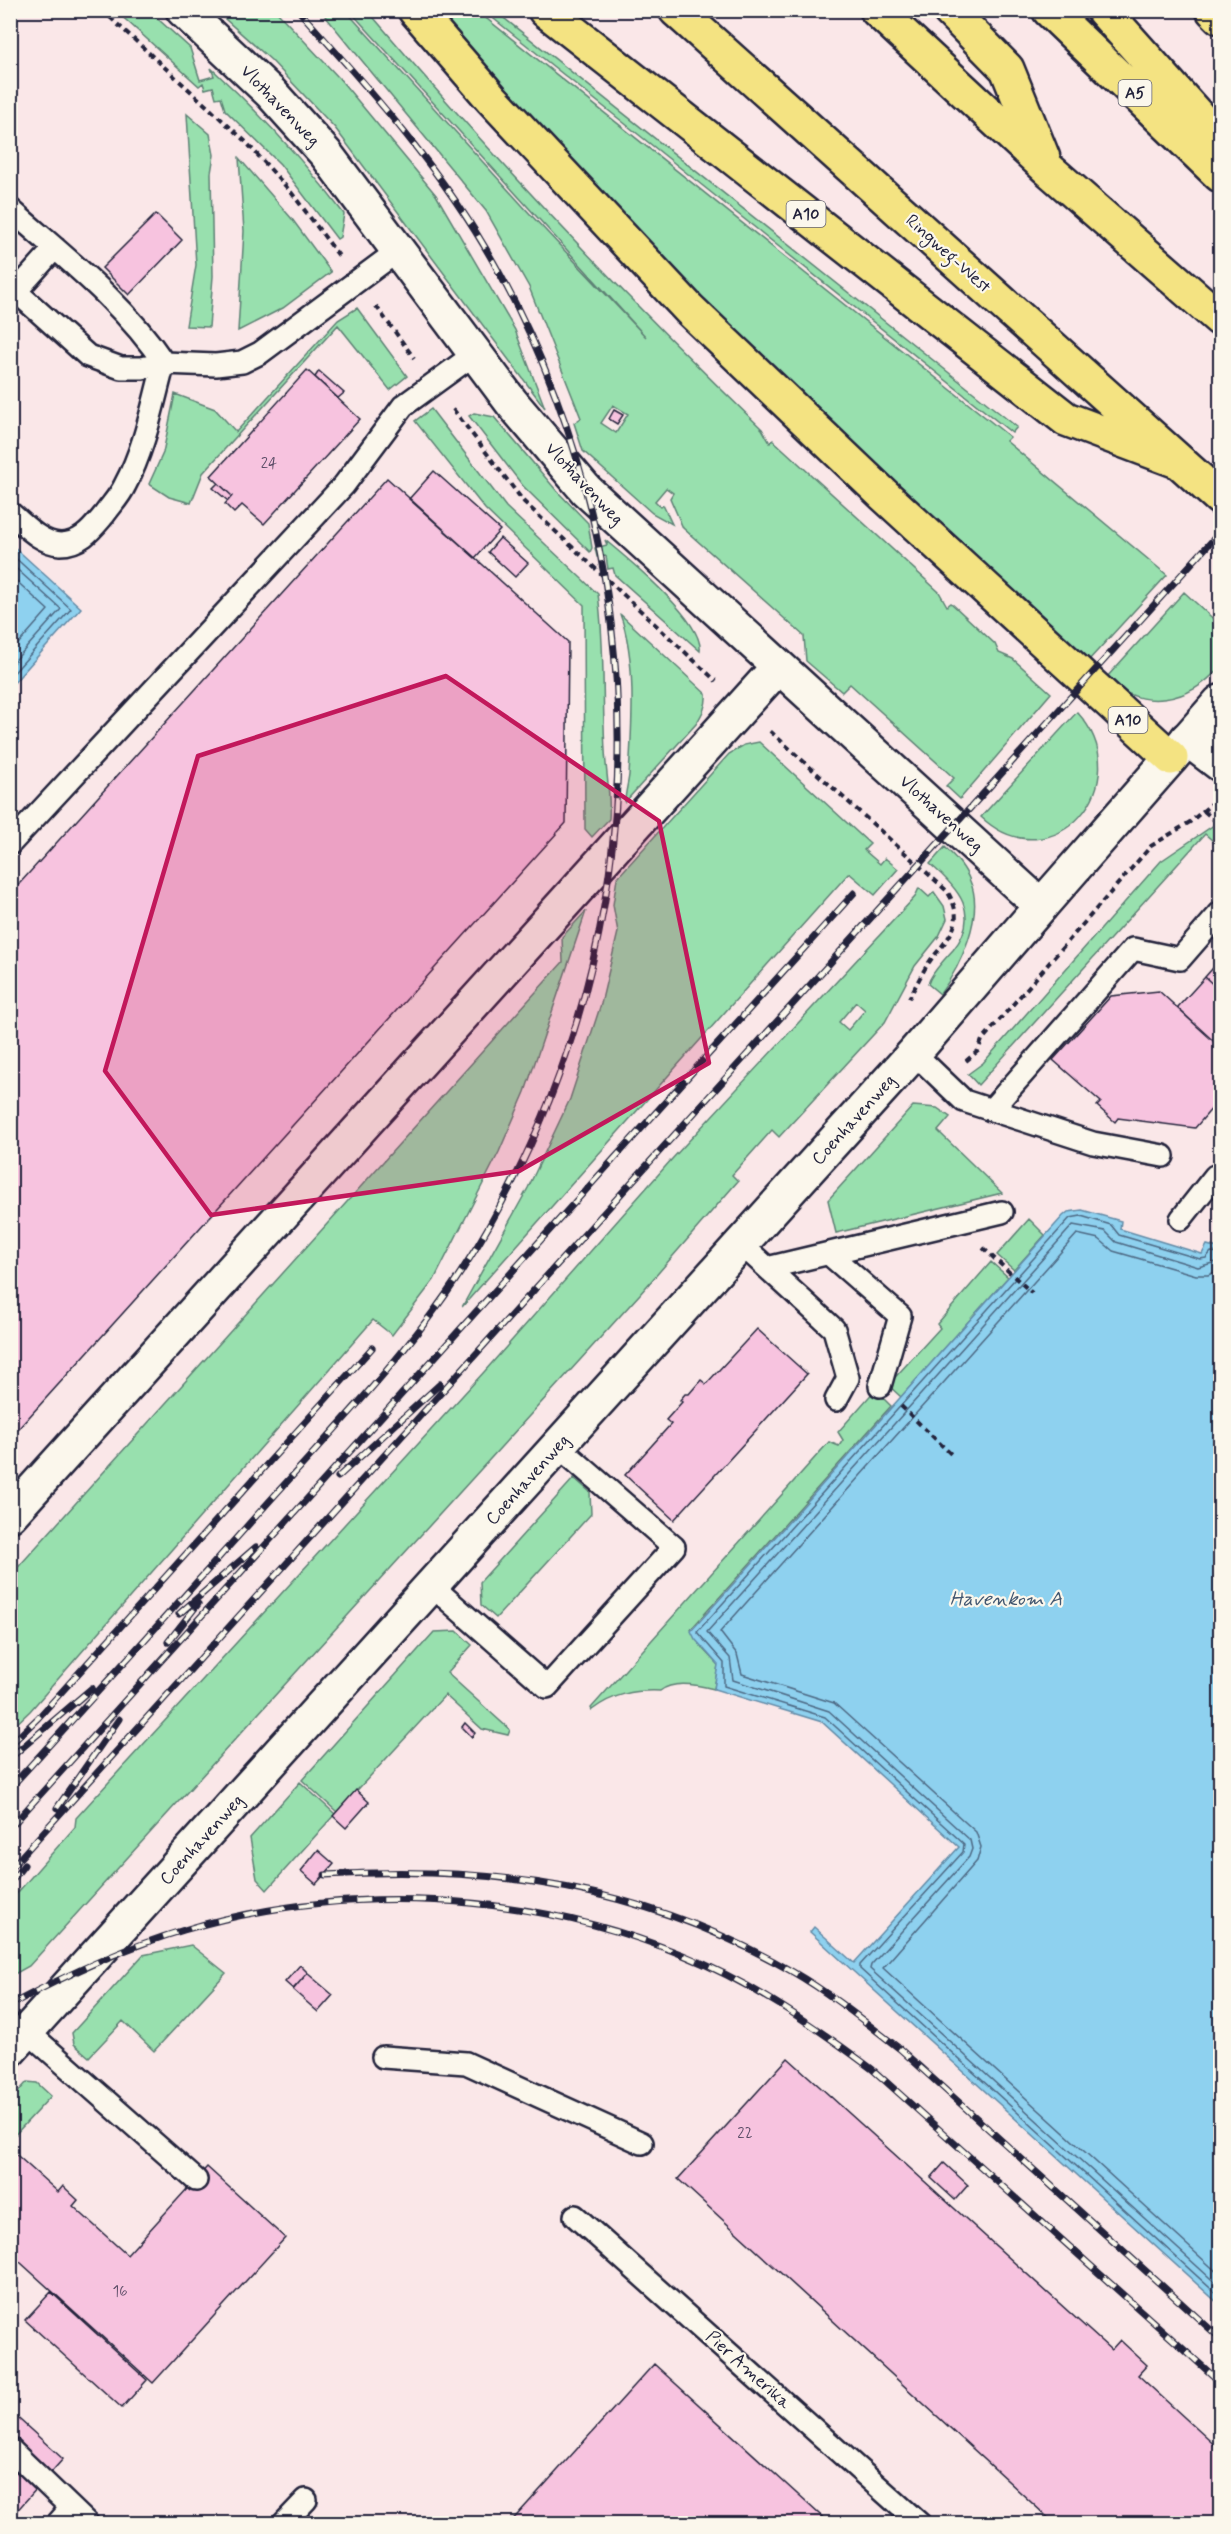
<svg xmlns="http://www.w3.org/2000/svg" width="1231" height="2534" font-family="Mynerve,sans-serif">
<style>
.built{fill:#fae7e8}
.green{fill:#98e0ae;stroke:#5d8174;stroke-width:1.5;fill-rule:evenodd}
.water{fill:#8ed1ef;stroke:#638ba7;stroke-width:1.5}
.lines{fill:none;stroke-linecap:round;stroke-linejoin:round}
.shore{stroke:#4d6883;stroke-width:1.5}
.building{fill:#f7c3df;stroke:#22223b;stroke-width:1.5}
.lane-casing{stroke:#22223b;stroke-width:26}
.street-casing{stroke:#22223b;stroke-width:38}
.secondary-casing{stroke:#22223b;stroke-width:38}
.highway-casing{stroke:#22223b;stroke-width:38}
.path{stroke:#22223b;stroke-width:4;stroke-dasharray:6 4.5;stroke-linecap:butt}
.lane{stroke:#fbf7ec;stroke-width:21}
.street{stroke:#fbf7ec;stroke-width:33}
.secondary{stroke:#fbf7ec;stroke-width:33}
.highway{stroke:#f4e382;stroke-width:33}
.rail-casing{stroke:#22223b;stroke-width:7}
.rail{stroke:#fbf7ec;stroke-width:4.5;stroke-dasharray:14;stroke-linecap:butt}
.marked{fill:#c2185b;fill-opacity:0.2;stroke:#c2185b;stroke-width:4.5;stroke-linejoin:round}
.labels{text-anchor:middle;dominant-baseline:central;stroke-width:4.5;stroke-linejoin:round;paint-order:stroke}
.number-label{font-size:15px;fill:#574a64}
.shield{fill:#fbf7ec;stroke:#636270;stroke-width:1.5}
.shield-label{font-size:16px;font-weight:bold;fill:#22223b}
.street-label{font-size:18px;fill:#22223b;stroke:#fbf7ec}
.water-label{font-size:20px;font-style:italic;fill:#425771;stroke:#fbf7ec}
</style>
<rect width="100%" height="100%" fill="#fbf7ec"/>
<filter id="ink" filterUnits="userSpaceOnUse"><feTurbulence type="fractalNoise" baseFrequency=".0167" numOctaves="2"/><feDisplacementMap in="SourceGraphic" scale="12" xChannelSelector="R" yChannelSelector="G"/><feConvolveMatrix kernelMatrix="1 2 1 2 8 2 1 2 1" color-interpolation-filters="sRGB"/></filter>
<g filter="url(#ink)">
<path class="built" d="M11,11h1209v2512h-1209z"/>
<path class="green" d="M116,11h33l41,37 10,32 14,-4 -3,-8c49,45 93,93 133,146l-4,23 -3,2 -57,-75 -55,-54 -4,-13 -5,1 -3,-11 -8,2 -2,-6 -4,3z
M216,11h60l63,67 97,117 79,135 30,78 -210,-280 -64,-68z
M321,11h25l185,204 115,122 -296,-326h18c124,146 256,285 394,418l8,14 3,-3 166,152 8,14 4,-3 44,41 4,9 14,6 38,34 -91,106 -14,-13 8,-8 -104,-94 -8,8 -36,-31 -2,-25 -121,-108 -13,-30 3,-5 -7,-5 -11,13 6,6 2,-2 9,19 -20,-11 -69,-62 -9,-28 7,-5 -52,-131 -43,-76zM613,405l15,9 -12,19 -15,-10z
M433,11h44l533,426 -4,4 161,134 -79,86 -280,-257 -154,-153z
M484,11h11l522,416 -5,6z
M187,114l23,20 4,21 -3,18 2,103 -4,51 -23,-1 10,-61z
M239,158l53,61 39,53 -48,36 -45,23 6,-100z
M357,308l50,68 -17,14 -52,-65 -135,148 -12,30 -22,-6 -20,-13 14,-31 12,-59 40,15 21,23 102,-112z
M431,409l75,98 92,87c7,51 4,104 7,156 1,24 6,45 4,69l-17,18 -7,-8 -1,-224 -99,-96 -70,-88z
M474,413l20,4 62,73 32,33 4,25 -2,4 -67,-66 -54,-70z
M605,540c23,19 99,81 95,111l-85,-76 -2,-7 -5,1 -2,-13 -9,1 -2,-9 12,-3z
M1184,592l36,33v42c-30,35 -78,46 -114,11z
M620,614l86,80c1,12 -4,20 -10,30l-71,78c0,-9 3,-18 4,-27 3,-49 8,-115 -9,-161z
M1077,712c65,70 -24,172 -96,105z
M759,742l111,102 -6,6 16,14 5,-6 13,11 -23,26 -26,-22 -387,434 66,-119 42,-89 31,-95 17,-72 -5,-27 4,-27 112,-124 15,-9z
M1214,825l6,6v16l-15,-13 -227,251 -10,-11 15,-11 178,-202z
M945,847c10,10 20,20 25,34 15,34 -10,86 -30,113l-12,-10 2,-5c6,-11 14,-19 23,-29 29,-36 5,-62 -23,-86z
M919,888l10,9 5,-5 10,14 3,13 -8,17 -24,30 -30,56 -106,115 -7,-7 -40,45 6,6 -98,113 -611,672 -18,10v-76l64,-73 1,-9 408,-446 188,-213 243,-262zM856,1002l9,8 -17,20 -9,-8z
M586,911l-61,181 -26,60 -65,128 -42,55 -19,-15 -343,391 -19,18v-154l552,-613 -1,-25z
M913,1106l24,2 13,9 -12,14 64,62 -166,40 -8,-33z
M1029,1219l16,16 -31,35 -17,-15z
M991,1262l17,15 -107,120 -13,-12 52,-57 -3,-4z
M875,1390l16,16 -200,223 12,20 15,16 -4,24c-15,-4 -41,-9 -54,2 -26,-1 -47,3 -68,19l-1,-2 238,-266 10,4 4,-6 -5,-8z
M574,1478l16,14 1,22 -95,104 -15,-13 -1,-23z
M457,1631l15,14 -25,28 63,57 -2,5 -26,-6 -37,-34 -108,117 -35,-32 132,-148z
M300,1782l35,32 -68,76 -10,-11 -7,-41z
M191,1945l35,28 -72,78 -31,-30 -34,36 -15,-13 -2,-11 71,-78z
M27,2082l10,1 14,13 -40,43v-39z"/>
<path class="water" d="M11,544l70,64 -70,78z
M1082,1210l39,11 -1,8 82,25 5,-9 11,3 2,-4v1061l-410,-373 4,-5 40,36 105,-116 -137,-125 -108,-33 4,-24 -23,-26 -4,-8 372,-415 5,-4z"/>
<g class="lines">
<path class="shore" d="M10,553l61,56 -61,68
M10,563l51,46 -51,57
M10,575l38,35 -38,43
M1220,1253l-9,-1 -5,6 -6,1 -81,-24 -8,-10 -30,-9 -11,2 -373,414 27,31v23l101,31 139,127 -1,8 -103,113v4l360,328
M1220,1261l-22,6 -82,-25 -11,-11 -32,-6 -366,407 23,26 3,22 96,31 141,129 2,9 -3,8 -98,108 -1,4 350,318
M1220,1270l-12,5h-12l-83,-24 -14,-12 -22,-5 -357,398 17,22 5,20 92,29 142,129 5,15 -4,14 -94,107 337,307"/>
</g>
<path class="building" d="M156,214l26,26 -53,55 -27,-27z
M307,370l53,49 -96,105 -22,-19 -8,8 -9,-9 7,-8 -21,-20z
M319,371l25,22 -6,5 -23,-21z
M614,410l9,5 -6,9 -8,-5z
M434,471l66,59 -25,28 -66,-59z
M387,478l181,164 -2,181 -556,615v-544z
M218,483l14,13 -4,5 -15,-13z
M500,538l28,25 -13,14 -27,-25z
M1220,960v31l-15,-14z
M1205,977l15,14v56l-43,-39z
M1159,991l61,56v52l-25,29 -77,-10 -3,4 -18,-16 4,-4 -48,-42 58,-64z
M757,1329l50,45 -133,146 -49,-45 46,-51 -5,-4 16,-18 -2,-2 5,-6h4l12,-14 5,4z
M465,1723l10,10 -3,4 -10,-10z
M356,1790l13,12 -23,26 -13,-12z
M318,1850l16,14 -18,20 -15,-13z
M300,1965l8,8 -15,16 -8,-7z
M307,1973l26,22 -15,17 -25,-22z
M788,2058l323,292 9,-10 27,25 -9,10 82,75v74h-165l-377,-345z
M10,2149l48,43 5,-6 15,14 -5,6 54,49 80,-88 78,71 -132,145 -143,-130z
M944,2163l24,22 -13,15 -24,-22z
M51,2292l96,88 -25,28 -97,-88z
M654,2364l176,160h-321z
M10,2411l53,48 -49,55 -4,-4z"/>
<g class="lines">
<defs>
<path id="lane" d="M10,209c54,48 114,94 154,154 -11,40 -19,85 -39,122 -5,11 -14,20 -21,30 -12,14 -23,29 -44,29 -20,-1 -35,-19 -50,-31
M10,286l78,70 33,12h21l22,-5 52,2 26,-3 18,-9 139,-103
M10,298l45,-50
M10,844l334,-359 59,-79 73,-53
M914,1053l50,48 129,42 70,13
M991,1110l142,-161 47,10 40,-46
M1181,1219l34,-43 5,2
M741,1244l93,85 14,49 -12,22
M829,1254l71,62 -20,70
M767,1268l235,-56
M432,1586l115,101 127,-140 -116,-101
M27,2031l169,149
M383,2057l83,6 176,80
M575,2216l345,308
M10,2449l78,75
M57,2524l14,-16
M283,2524l23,-24"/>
<path id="street" d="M1187,739l33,25
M10,1515l768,-848
M10,2050l904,-997 127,-147"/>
<path id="secondary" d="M183,10l88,83 55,61 186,249 74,87 455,416 179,-204"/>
<path id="highway" d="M415,10l77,89 197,210 195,186 287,263
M545,10l521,409 114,43
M676,10l544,488
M877,10l170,158 173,151
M949,10l58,59 36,89
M1049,10l171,165
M1103,10l117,131
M1213,10l7,7"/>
</defs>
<use href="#lane" class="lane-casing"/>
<use href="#street" class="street-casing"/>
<use href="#secondary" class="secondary-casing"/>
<use href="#highway" class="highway-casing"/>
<path class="path" d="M102,10l143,131 46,51 48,64
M376,306l38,52
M453,409l71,93 192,179
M770,731l177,160c20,33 2,45 -17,70 -8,11 -14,25 -21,37
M1204,811l16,14
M966,1061l12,-10 4,-11 169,-194 39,-24 26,-22
M983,1248l49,45
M901,1406l51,49"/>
<use href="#lane" class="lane"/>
<use href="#street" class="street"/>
<use href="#secondary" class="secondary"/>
<use href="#highway" class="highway"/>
<defs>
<path id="rail" d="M338,1477l102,-93
M179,1614l77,-67
M168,1642l30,-38
M10,1745l28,-27 334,-370
M10,1758l82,-70
M10,1788c89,-97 177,-195 265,-293 65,-72 133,-142 186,-223 195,-302 209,-683 39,-998 -53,-99 -127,-181 -202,-264
M57,1808l62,-89
M10,1828l844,-935
M10,1869l1210,-1337
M325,1875c167,-11 321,12 468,97 38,22 72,50 107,77l320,289
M10,1883l14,-18
M10,2005c56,-30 113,-57 174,-75 161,-48 343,-39 499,25 69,28 129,69 189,114l348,313"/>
</defs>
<use href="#rail" class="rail-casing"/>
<use href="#rail" class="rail"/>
</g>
</g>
<path class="marked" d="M446,676l213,145 50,242 -190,108 -308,44 -106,-144 93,-315z"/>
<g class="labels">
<g class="number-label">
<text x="269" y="464">24</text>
<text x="745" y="2134">22</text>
<text x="120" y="2292">16</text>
</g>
<g class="shield">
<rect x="1118.5" y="80" width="33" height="26" rx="4.5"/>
<rect x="786.5" y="201" width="39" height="26" rx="4.5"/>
<rect x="1108.5" y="707" width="39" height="26" rx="4.5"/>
</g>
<g class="shield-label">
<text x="1135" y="93">A5</text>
<text x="806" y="214">A10</text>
<text x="1128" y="720">A10</text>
</g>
<g class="street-label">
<text transform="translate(280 106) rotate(46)">Vlothavenweg</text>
<text transform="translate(948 254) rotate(42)">Ringweg-West</text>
<text transform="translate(584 484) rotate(47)">Vlothavenweg</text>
<text transform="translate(941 814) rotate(42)">Vlothavenweg</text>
<text transform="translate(854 1120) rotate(-48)">Coenhavenweg</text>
<text transform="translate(528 1480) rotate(-48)">Coenhavenweg</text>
<text transform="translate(202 1840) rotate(-48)">Coenhavenweg</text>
<text transform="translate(748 2370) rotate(42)">Pier Amerika</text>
</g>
<g class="water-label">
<text x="1006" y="1599">Havenkom A</text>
</g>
</g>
<rect width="1231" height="2534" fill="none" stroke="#fbf7ec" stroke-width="36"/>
<rect x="18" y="18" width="1195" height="2498" fill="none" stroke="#22223b" stroke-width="2" filter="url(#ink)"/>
</svg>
